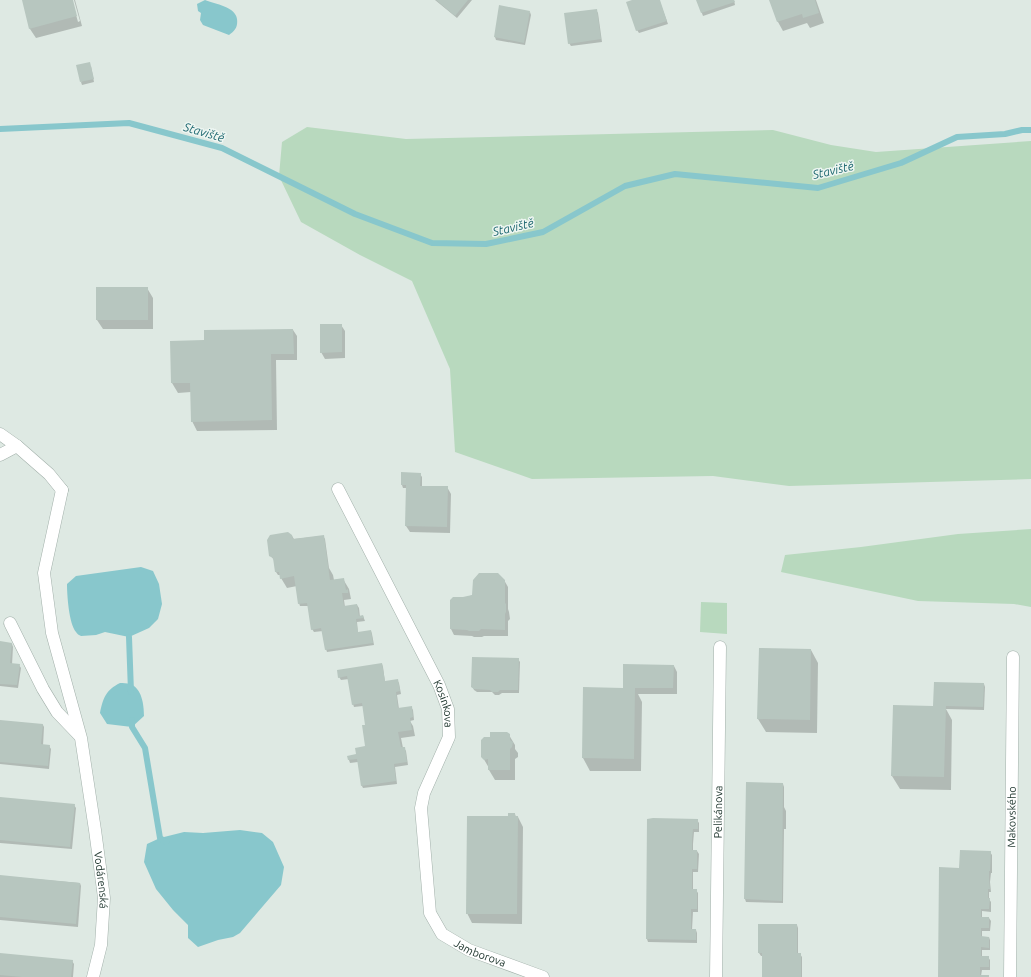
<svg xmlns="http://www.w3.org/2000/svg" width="1031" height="977" font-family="Ubuntu,sans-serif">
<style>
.green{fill:#b8d9be}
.water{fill:#88c7cc}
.shadow{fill:#0003}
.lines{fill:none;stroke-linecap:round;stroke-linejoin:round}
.stream{stroke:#88c7cc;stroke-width:6}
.building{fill:#b7c6bf}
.service-casing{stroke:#a2b0aa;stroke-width:13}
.minor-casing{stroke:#a2b0aa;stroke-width:13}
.service{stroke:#fff;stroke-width:12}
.minor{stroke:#fff;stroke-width:12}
.labels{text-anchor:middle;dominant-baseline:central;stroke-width:3;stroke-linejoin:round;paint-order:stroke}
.street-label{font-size:11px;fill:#213830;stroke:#eef6f2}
.water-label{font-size:12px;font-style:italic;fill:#1e6870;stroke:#eef6f2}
</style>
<rect width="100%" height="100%" fill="#dee9e3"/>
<path class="green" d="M307,127l99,12 367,-9 58,15 45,7 155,-11v338l-242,7 -76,-10 -181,3 -77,-27 -5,-83 -38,-88 -52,-26 -59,-33 -22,-46 3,-34z
M1031,529v78l-17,-3 -96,-3 -137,-29 4,-17 76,-8 97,-13z
M701,602l26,1v31l-27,-2z"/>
<path class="water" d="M205,0c10,4 31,7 32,19 1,8 -2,12 -8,16l-26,-10 -3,-5 1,-7 -3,-2 -1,-7z
M141,567l12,4 6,13 3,20 -4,15 -9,9 -20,9 -24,-5 -9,3 -15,1c-2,-1 -4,-2 -5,-4 -7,-8 -9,-37 -9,-48l9,-8z
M120,683c3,0 7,0 10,1 12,4 14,21 14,32l-12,11 -25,-3 -7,-11c3,-15 6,-23 20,-30z
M240,830l22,3 11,9 11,25 -3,18 -41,48 -7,4 -15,3 -20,7 -10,-9v-13l-15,-15 -17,-21 -12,-27 3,-18 13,-6 24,-6 19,1z"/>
<path class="shadow" d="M23,0h49l6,22 2,-1 -6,-21h1l7,26 -46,12 -6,-9z
M435,0h37l-15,18z
M635,0h24l9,24 -29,9 -2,-3z
M697,0h37l1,5 -32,11z
M770,0h46l8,23 -14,5 -3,-5 -24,8 -5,-9z
M596,10l2,3 4,29 -31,4 -2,-3z
M530,12l1,3 -6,30 -29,-5 -1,-3z
M91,66l3,16 -12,3 -1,-3z
M147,288l6,10v31h-50l-6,-9z
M341,325l4,6v27l-20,1 -4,-7z
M293,330l4,6v24h-21l1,70 -80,1 -5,-10 -1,-29 -13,1 -6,-10 -1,-41 34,-1z
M402,473l18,1 2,3v10h25l4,7 -1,39 -40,-1 -4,-6 1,-38h-4l-1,-3z
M292,536l2,3 29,-3 2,3 4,29 4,7 1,5 9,-1 6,10 2,10 -7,1 1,7 12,-2 2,3 1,9 3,-1 2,5 -8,1 1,11 13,-2 1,3 2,11 -47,7 -1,-3 -3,-18 -9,1 -2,-3 -3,-23h-9l-1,-3 -2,-17 -10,2 -6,-10v-3h-3l-2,-3 -2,-12 -4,-5z
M504,580l4,7v22l1,3 1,7 -2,2v15h-24l-2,1h-8l-2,-1 -18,-1 -3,-6 13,-31 9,-3z
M0,643l12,1 1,3 -1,18h7l2,3 -3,20 -18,-2z
M811,650l7,13 -1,70 -51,-1 -8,-13z
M518,659l2,3 -1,31h-17l-3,2h-4l-3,-3h-15l-3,-2 -2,-4z
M382,664l1,3 2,15 12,-2 2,3 2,11 -4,1 2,14 12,-2 2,3 1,10 -4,1 3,5 2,10 -14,2 2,10h1l2,3 2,14 -13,2 2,17 -34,4 -1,-2 -4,-24 -8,1 -2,-6 10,-2 8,-8v-21l-3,-20 -9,1 -1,-3 -4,-25 -8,1 -2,-3z
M674,666l3,6v22h-39l4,8 -1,69h-51l-7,-13 1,-70 41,1z
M984,684l1,3 -1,23 -38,-1 6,11 -1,70 -51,-1 -8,-13 42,-69z
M0,721l43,4 1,2 -1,19h6l2,3 -2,20 -49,-5z
M509,735l6,10v4l3,4v4l-3,2v21h-20l-6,-10v-2l-7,-12 9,-18z
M747,783l36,1 1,3v20l2,4v18h-2l-1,74 -37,-1 -1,-3z
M0,798l74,7 2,3 -4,41 -72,-6z
M515,814l1,3h2l5,10 -1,97 -50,-1 -5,-10 42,-96z
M648,820h49l2,3v9h-5l-1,12v7h4l2,3 -1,18h-5v18h3l2,3v19h-5l-1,18h4l1,3v10l-49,-1 -1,-3z
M990,852l2,3v18h-1l-1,9 1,10h-2v7l2,3v10l-9,-1v7h7l2,3 -1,10h-8v6h7l1,3v10h-8v7h6l2,3v10h-8l-1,6 8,1h-50l21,-108z
M0,876l80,7 1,3 -3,41 -78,-7z
M797,925l1,3v26h2l2,3v20h-39v-21h-2l-2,-3z
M0,955l72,6 2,3 -1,13h-73z"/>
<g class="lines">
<path class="stream" d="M0,129l129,-6 93,25 133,66 77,29 54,1 57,-12 82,-46 50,-12 143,14 83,-25 56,-26 48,-3 17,-4h9
M129,637l2,55
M132,720v7l13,21 15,90 6,4"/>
</g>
<path class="building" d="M22,0h51l4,16 -48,13z
M436,0h32l-13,16z
M632,0h28l7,21 -31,10 -10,-29z
M696,0h38l1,2 -34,11z
M769,0h46l4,13 -16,5 -1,-4 -25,8z
M499,5l31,6 -6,32 -30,-6z
M597,9l4,30 -33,5 -4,-31z
M90,62l4,17 -14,3 -4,-17z
M96,287h52v33h-52z
M320,324h22v28l-22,1z
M293,329l1,25h-23l1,66 -81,2 -1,-39h-19l-1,-42 34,-1v-10z
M401,472l20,1 -1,13h28l-1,41 -42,-1 1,-41h-5z
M288,532l4,3 1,4 31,-4 6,45 14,-2 2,12 2,-1v4h-6l2,13 13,-2 2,12 4,-1 1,3 -8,1 2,13 13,-2 2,13 -48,7 -4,-22 -10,2 -4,-27 -9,1 -4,-28 -14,3 -1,-7h-4l-2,-14 -4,-2 -2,-16 3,-5z
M479,573h19l7,7v23l1,1v8l-1,2v16l-24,-1 -2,2h-10l-2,-1 -17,-1v-29l3,-3h10l9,-2 1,-15z
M0,641l12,2 -2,20 10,1 -3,21 -17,-1z
M759,648l52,1 -1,71 -53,-1z
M472,657l47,1 -1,32h-18l-2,2h-6l-2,-2 -16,-1 -3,-2z
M382,663l3,18 13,-2 2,12 -4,1 2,16 14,-2 1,11 -3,1 2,12 -14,2 3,15h4l2,15 -13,2 2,17 -35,5 -4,-27 -9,1 -1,-4 9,-2 -1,-6 10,-2 -3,-21h3l-3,-22 -10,2 -5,-29 -9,2 -1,-8z
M623,664l51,1 -1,23h-38l-1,71 -52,-1 1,-71 40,1z
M934,682l50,1 -1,24 -37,-1 -2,71 -53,-1 2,-71 40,1z
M0,720l43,4 -2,20 9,1 -2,21 -48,-4z
M490,732h17l3,2v6l3,2 -1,5 -2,2v21h-22v-11l-4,1 -3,-3v-17l3,-3h6z
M746,782l37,1 -1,118 -38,-2z
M0,797l75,7 -5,43 -70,-7z
M508,813h7v3h3l-1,98h-51l1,-98h41z
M653,818l45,1v10h-5l-1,11v10h5v19h-5v20h5v20h-6v20h5v11l-50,-1 1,-120z
M960,850l31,1 -1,20h-1v8l1,10h-2v9h2l-1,11h-8v8h8v11h-8v8l8,1v11l-8,-1v9h8v11h-9v8h9v2h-51l1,-110 20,1z
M0,875l80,8 -4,41 -76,-7z
M758,924h39v29h4v24h-39v-24h-4z
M0,953l73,7 -2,17h-49l-22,-2z"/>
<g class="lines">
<defs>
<g id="service">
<path d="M0,455l17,-9"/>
<path id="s1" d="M62,490l-18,83 8,60 29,105 14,92 5,37 4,31 -3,47 -8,32"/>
<path d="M10,623l33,66 14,23 22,23"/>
</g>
<g id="minor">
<path d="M0,434l17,12 32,28 13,16"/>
<path id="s2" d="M338,489l101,196 9,24 1,28 -25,56 -3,15 9,105 12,21 27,16 74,27"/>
<path id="s3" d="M716,977l4,-330"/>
<path id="s4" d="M1010,977l3,-320"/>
</g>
</defs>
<use href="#service" class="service-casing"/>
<use href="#minor" class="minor-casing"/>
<use href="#service" class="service"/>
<use href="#minor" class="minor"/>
</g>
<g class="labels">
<g class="street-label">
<text stroke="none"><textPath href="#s2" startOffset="240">Kosinkova</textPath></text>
<text stroke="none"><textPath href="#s3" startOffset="165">Pelikánova</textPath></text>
<text stroke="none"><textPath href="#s4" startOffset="160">Makovského</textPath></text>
<text stroke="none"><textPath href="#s1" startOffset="398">Vodárenská</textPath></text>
<text stroke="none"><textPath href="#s2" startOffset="523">Jamborova</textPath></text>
</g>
<g class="water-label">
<text transform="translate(204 132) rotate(16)">Staviště</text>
<text transform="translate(833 170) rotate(-13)">Staviště</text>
<text transform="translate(513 227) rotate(-13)">Staviště</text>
</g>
</g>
</svg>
